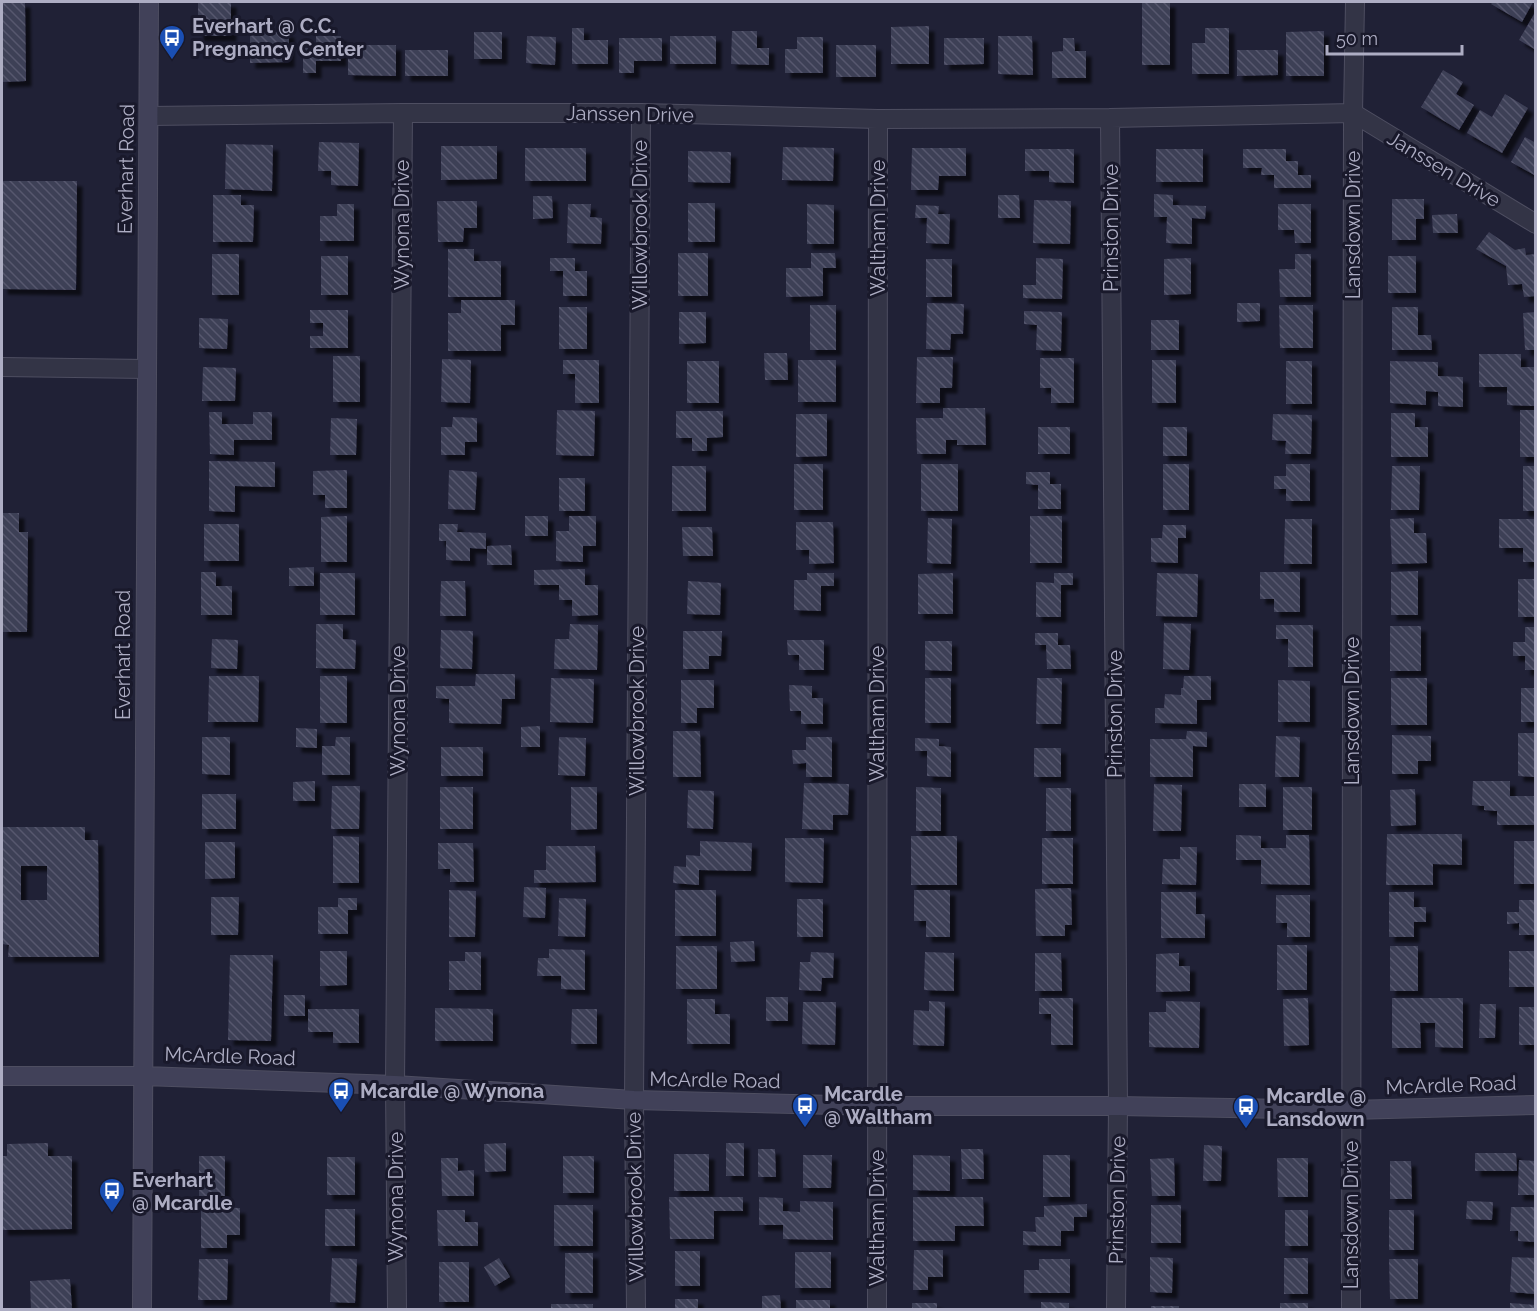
<svg xmlns="http://www.w3.org/2000/svg" width="1537" height="1311" font-family="Raleway,sans-serif">
<style>
.building{fill:url(#building-back-hatch);fill-rule:evenodd;filter:url(#shadow)}
.lines{fill:none;stroke-linecap:round;stroke-linejoin:round}
.street-casing{stroke:#4e4e61;stroke-width:20}
.secondary-casing{stroke:#4e4e61;stroke-width:20}
.street{stroke:#333446;stroke-width:18}
.secondary{stroke:#414159;stroke-width:18}
.labels{text-anchor:middle;dominant-baseline:central;stroke-width:6;stroke-linejoin:round;paint-order:stroke}
.poi-label{font-size:20px;font-weight:bold;fill:#adadc3;stroke:#19192b;text-anchor:start}
.street-label{font-size:20px;fill:#adadc3;stroke:#19192b}
</style>
<defs>
<pattern id="building-back-hatch" width="6" height="6" patternUnits="userSpaceOnUse" patternTransform="scale(1.5)"><rect width="6" height="6" fill="#3e3f57"/><path d="M-1 5l2 2M0 0l6 6M5-1l2 2" fill="none" stroke="#57586e"/></pattern>
<filter id="shadow"><feDropShadow dx="5.5" dy="5.5" stdDeviation="1.5" flood-color="#0009"/></filter>
</defs>
<rect width="100%" height="100%" fill="#202136"/>
<path class="building" d="M2,2h23l1,79 -24,1z
M198,2h33v34h-33z
M1142,2h28v63h-28z
M1493,2h40l-11,20 -31,-18z
M1536,11v39l-17,-10z
M929,26v38h-38v-37z
M572,28h12v12h24v24h-36z
M1205,28h24v46h-37v-31h13z
M732,31h25v17h12v17l-38,-1z
M1324,31v45h-38v-44z
M250,32h39v30l-39,1z
M474,32h28v27h-28z
M316,36h25v25h-25v12h-13v-25h13z
M527,36l29,1 -1,28 -29,-2z
M670,36h46v28h-46z
M998,36h34l1,39 -35,-1z
M797,37h26v36h-38v-24h12z
M619,38h43v23h-28v12h-15z
M944,38h40v26l-40,1z
M1063,38h11l1,13h11v27h-34v-26l11,-1z
M348,45h48v31l-48,-1z
M836,45h40v32h-40z
M405,50h43v26h-43z
M1237,50h41v25l-41,1z
M1443,70l20,12 -7,12 18,11 -15,25 -38,-23z
M1505,94l23,14 -26,45 -35,-20 13,-23 12,7z
M1525,137l11,6v33l-25,-14z
M319,142l40,1 -1,43 -27,-1v-14h-13z
M226,144l47,1 -1,46 -47,-2z
M441,146h56v33l-56,1z
M783,147l51,1 -1,33 -51,-1z
M525,148h61v33h-61z
M912,148h54v28h-27l-1,14h-27z
M1025,149h49v34l-25,-1v-11h-24z
M1156,149h47v33h-47z
M1243,149h43v12h12v14h13v13h-37v-13h-13l1,-7h-19z
M688,151l43,1 -1,31 -42,-1z
M2,181h75l-1,109 -74,-1z
M1154,194l19,1v10l33,1 -1,13 -13,-1v26l-26,-1 1,-26h-13z
M213,195h28v10h13l-1,37h-40z
M998,195h21l1,23h-22z
M533,196h19l1,22 -20,1z
M1392,199h32v20h-8v21h-24z
M1034,200l37,1 -1,43 -37,-1z
M437,201h40v27h-13l-1,14h-25z
M688,203h27v39h-27z
M337,204h17v37h-34v-25h17z
M568,204h23l-1,13 12,1 -1,26 -34,-1z
M807,204l27,1v39h-27z
M1278,204h33v39h-16l-1,-13h-16z
M916,205l23,1 -1,8h12l-1,30 -23,-1 1,-25h-12z
M1457,214l1,19h-25l-1,-18z
M1489,232l26,18 10,-2 1,7 10,-1v42l-12,1 -2,-13 -14,1 -2,-19 -30,-17z
M448,249h26v12h27v36h-53z
M678,253h30v43h-30z
M811,253h24l1,15h-13v28l-37,1v-29h25z
M212,254h27v41h-27z
M1295,254h16v43h-31l-1,-28h16z
M321,256h27v39h-27z
M1388,256h28v37h-28z
M550,258h25v13h12v25h-24v-25h-13z
M1036,258l27,1 -1,40 -39,-1v-13h13z
M1191,258v36l-27,1v-36z
M926,259h26v38h-26z
M461,300h54v25h-14v26h-53v-38h13z
M927,303l37,1 -1,30h-12l-1,16 -24,-1z
M1237,303h23v18l-23,1z
M810,305h26v45h-26z
M1279,305h34v43h-33z
M559,307h28v42h-28z
M1392,307h26v28h13l1,15h-40z
M310,310h38v38h-38v-12h13v-13h-13z
M1024,311l38,1 -1,39 -25,-1 1,-25 -13,-1z
M679,312h27v31l-27,1z
M1536,312v38h-11l-2,-37z
M199,318l29,1 -1,30 -28,-1z
M1151,320h28v30h-28z
M764,353h23l1,27h-23z
M1479,354h42v13h15v39l-29,-1v-18h-28z
M333,356h27v46h-27z
M917,357h36l-1,31h-12v15h-24z
M1040,358h34v45h-23v-15h-11z
M442,359l29,1 -1,43 -29,-1z
M563,360h36v43h-24v-29h-12z
M798,360h38v42h-38z
M1152,360h24v43h-24z
M687,361h32v42h-32z
M1286,361h26v43h-26z
M1390,361l48,1v14l25,1v30l-25,-1v-14l-12,-1v14l-36,-2z
M203,367l33,1 -1,33h-33z
M943,408h42l1,37h-29v-5h-11v14h-29l-1,-36h27z
M557,410l38,1 -1,45 -38,-1z
M1520,410h16v47h-16z
M676,411h47v26l-16,1v13h-15v-13h-16z
M209,412h13v12h31v-12h19v28h-38v15l-24,-1z
M1391,413h24v14h13v30h-37z
M796,414h31v42l-31,1z
M1273,414l39,1 -1,39h-26l1,-13 -14,-1z
M453,417l24,1v24h-12v13h-24v-28h11z
M331,418l26,1 -1,36h-26z
M1038,427h32v27h-32z
M1163,427h24v29h-24z
M209,461l66,1v25l-40,-1v26l-26,-1z
M794,464h29v46h-29z
M921,464h37v47h-37z
M1163,464h26v46h-26z
M1286,464h24v37h-24v-12h-12v-13h12z
M672,466h34v45h-34z
M1392,466h28l-1,44h-28z
M1523,466h13v45h-13z
M347,470v38h-22v-13h-12v-24z
M449,470l28,2 -2,38 -27,-1z
M1026,472h24v12h11v25h-23v-24l-12,-1z
M559,478h26v33h-26z
M2,513h17v19h9l-1,100h-25z
M347,516v46h-26v-45z
M525,516h23v20h-23z
M569,516h27v30h-13v16l-27,-1v-30h13z
M1030,516h32v47h-32z
M928,518l24,1 -1,45 -24,-1z
M1414,518v15h12l1,30 -35,1 -2,-45z
M1285,519h27v45h-28z
M1499,519h37v43h-13v-14h-24z
M796,522h37l1,41 -25,1v-14h-13z
M204,524h35v37h-35z
M439,524h19l-1,8 29,1v16l-16,-1v13l-24,-1v-19h-7z
M1163,525h23v13h-8v25l-27,-1v-24h11z
M682,527h30l1,29h-30z
M511,545l1,20h-25v-19z
M314,567v19h-25v-18z
M585,569v16h13v30l-26,1v-16h-13v-15h-25v-15z
M1418,571v44h-27v-43z
M201,572h15v14h16v29h-31z
M1260,572h40v40h-26v-13h-14z
M320,573h35v42h-35z
M807,573h27v13h-13v25l-27,-1v-30h13z
M953,573v41h-35v-40z
M1054,573h19v12h-12v32h-25v-35l18,1z
M1157,573l41,1 -1,43 -41,-1z
M1518,579h18v38h-18z
M441,581h24l1,35h-26z
M688,581l33,2 -1,32 -33,-1z
M1164,623l27,1 -2,46 -26,-1z
M316,624h27v15l13,1 -1,29 -39,-1z
M570,624l28,1 -1,45 -43,-1 1,-30h14z
M1276,625h37v42h-25v-28h-12z
M1390,626h31v45h-31z
M1525,627h11v43h-11v-14h-12v-14h12z
M441,630l32,1 -1,38 -32,-1z
M683,631h39l-1,25h-12v13h-26z
M1035,633h23v12h12l1,24h-24l-1,-24h-11z
M212,639l26,1 -1,29 -26,-1z
M787,640h37v30h-25v-15h-11z
M925,641h27v30l-27,-1z
M476,674h39v25h-13l-1,25 -52,-1v-24l-13,-1v-12h39z
M209,676h50l-1,46h-50z
M320,676h27v47h-27z
M1184,676h27v24h-14v24l-42,-1v-15h9l1,-14 16,1v-7h2z
M551,678l43,1 -1,44 -43,-1z
M925,678h26v45h-26z
M1037,678h25l-1,46h-25z
M1391,678h36v47h-36z
M681,680h33v28h-17v15h-16z
M1278,680l32,1v41h-32z
M789,685l23,1v12h11v26h-22v-13h-11z
M1521,688h15v34h-15z
M540,726v21h-19v-20z
M296,728l21,1v19l-21,-1z
M673,731h27l1,46h-28z
M1187,731l20,1v15l-14,-1v31h-43v-38h36z
M1518,733h18v44l-18,-1z
M1392,735l39,1v25h-13v13h-26z
M1276,736l24,1 -1,40h-24z
M202,737h28v38l-28,-1z
M336,737h14v38h-28v-29h13z
M559,737l27,1 -1,38 -27,-1z
M806,737h26v40h-26v-14l-13,1 -1,-14h14z
M915,738l24,1v7l12,1v30l-24,-1v-25h-12z
M441,747h42v29h-42z
M1034,748h27v29h-27z
M315,781v20h-22v-19z
M1473,781h37v15h26v29h-39v-14l-13,-1v-4l-12,-1z
M804,783l45,1 -1,31h-15v15l-31,-1z
M1154,784l28,1 -1,46h-28z
M1239,784h27v23h-27z
M332,786h28l-1,43h-28z
M440,787h33v42h-33z
M571,787h26v42l-26,1z
M916,787l25,1v43h-25z
M1283,787h29v43h-29z
M1046,788h25v43h-25z
M1415,789l1,36 -25,1 -1,-36z
M688,790l26,1 -1,38 -26,-1z
M202,794h34v35h-34z
M2,827h83v13h13l1,117h-91l1,-12 -7,-1zM21,866h26v34h-26z
M1387,834h75v31l-29,-1v21h-47z
M1236,835l25,1v12h25v-13h23l1,50 -49,-1v-24h-25z
M333,836l26,1v46h-26z
M911,836h46v49h-46z
M785,838h39l-1,45 -38,-1z
M1042,838h31v46h-31z
M700,841l52,2 -1,28 -52,-1v15l-26,-2 1,-17 12,1v-12l14,1z
M1514,841h22v43h-22z
M205,842h30v36l-30,1z
M438,843h35l1,39h-24v-13h-12z
M546,846h49l1,36 -62,1v-13h12z
M1180,847h17l-1,38 -34,-1 1,-25h17z
M524,887l22,1 -1,30 -22,-1z
M1071,888l1,37h-7v11h-29l-1,-47z
M449,890l27,1 -1,46h-26z
M675,890h41v46h-41z
M914,890h36v47h-24v-16h-12z
M1161,892h35v22h9v24h-44z
M1389,892h25v15h12v15h-12v15h-25z
M1276,895h34v42h-23v-14h-11z
M211,897h28l-1,38h-27z
M338,898h19v12h-9v24h-30v-27h20z
M559,898l27,1 -1,38 -27,-1z
M797,899h26v38h-26z
M1519,900h17v35h-17v-12l-12,1v-12h12z
M754,941l1,20 -24,1 -1,-20z
M1277,945h30v45h-30z
M676,946h41v43h-41z
M1390,946h28v45h-28z
M549,949l36,1v40l-24,-1v-13h-24l1,-18h11z
M320,951h27v34l-27,1z
M1509,951h27v36h-27z
M465,952h16v38h-32v-29h16z
M811,952l23,1 -1,25h-11l-1,13 -22,-1 1,-28h10z
M925,952l29,1v38l-30,-1z
M1035,953h26l1,38h-27z
M1179,953v13h11v25l-34,1v-38z
M230,955h43l-2,86 -43,-1z
M284,995h21v21h-21z
M766,997h22v24h-22z
M1039,998h34v47h-22v-31h-12z
M1308,998l1,47 -25,1 -1,-47z
M1392,998h71v50l-28,-1v-24h-15l1,25h-29z
M687,999h28v15h15v30h-43z
M929,1001l16,1 -1,44 -31,-1 1,-35 15,1z
M1166,1001l34,1 -1,46 -50,-1v-35h17z
M803,1002h33l-1,43 -33,-1z
M1480,1004h16l-1,34h-16z
M1519,1007h17v38h-17z
M435,1008l58,1v32h-58z
M308,1009h51v34h-26v-11h-25z
M572,1009h25v35h-26z
M48,1143v13h24v73l-70,1v-74h5v-12z
M506,1143v28l-21,1 -1,-28z
M726,1143h18v33h-18z
M1204,1145l18,1 -1,35h-18z
M758,1149h17l1,28h-18z
M961,1149h22l1,30h-22z
M1475,1153h41l1,18h-42z
M674,1154h35v37h-35z
M803,1155h29l-1,33h-28z
M913,1155l37,1v35l-37,-1z
M1043,1155h27v42h-27z
M199,1156h26v40h-26z
M563,1156h31v37h-31z
M327,1157h28v38h-28z
M441,1158h17v13l16,-1v26h-32z
M1174,1158l1,38h-23l-2,-37z
M1277,1158h31v39h-30z
M1519,1160l17,1v34h-18z
M1390,1161h21l1,38h-22z
M669,1197h74v14h-29v28h-44z
M759,1197l24,1v13l17,1v-11l33,1v38l-50,-1v-14h-24z
M913,1197h70l1,29h-29v15h-42z
M1467,1201l26,1 -1,18 -26,-1z
M1087,1204v13h-13v14h-13v15l-38,-1v-14l13,1 -1,-15h9v-11z
M554,1205h39v41h-39z
M1151,1205h30v38h-30z
M201,1207l39,1v27h-13v13h-26z
M1511,1207h25v35l-18,-1v-10h-8z
M325,1209h30v37h-30z
M437,1210h28v12h13v24h-40z
M1285,1210h23v36h-23z
M1389,1210h25v40h-25z
M914,1250h29v27h-15v13h-15z
M675,1251h25v35h-25z
M795,1252h36v36h-36z
M565,1253h28v40h-28z
M1150,1257l23,1 -1,35 -22,-1z
M1512,1257l24,1v36l-26,-2z
M332,1258l25,1 -2,44 -25,-1z
M499,1258l11,19 -15,9 -11,-19z
M1284,1258h24v36h-24z
M199,1259h29l-1,41h-29z
M1039,1259h31v34h-46v-23h15z
M1389,1259h29v40h-28z
M439,1262h30v40h-30z
M70,1279l2,31h-41l-1,-29z
M780,1295l1,15h-19v-14z
M675,1299h23v11h-23z
M796,1300h34v10h-34z
M1041,1302l28,1v7h-28z
M912,1303h25v7h-25z
M1280,1303h28v7h-28z
M1510,1303l26,2v5h-26z
M551,1304h42v6h-42z
M1151,1306h28v4h-28z"/>
<g class="lines">
<defs>
<path id="street" d="M149,116l254,-3h238l237,6 232,-1 243,-5 183,111
M1110,118l8,988 -2,204
M2,367l144,2
M397,1310l-2,-225 8,-972
M636,1310l-2,-210 7,-987
M877,1310l1,-1191
M1351,1310l2,-1197 2,-111"/>
<path id="secondary" d="M2,1076h142l251,9 239,15 243,6h241l233,4 185,-5
M142,1310l7,-1308"/>
</defs>
<use href="#street" class="street-casing"/>
<use href="#secondary" class="secondary-casing"/>
<use href="#street" class="street"/>
<use href="#secondary" class="secondary"/>
</g>
<defs>
<symbol id="bus-pin" viewBox="-11 -11 22 30"><path d="M0 17L-7.5 6A9.5 9.5 0 1 1 7.5 6Z" fill="#1a4fb4" stroke="#19192b"/><path d="M-5-6H5V4H4V6H2V4H-2V6H-4V4H-5ZM-3.5-4V0h7V-4ZM-3.5 1.2v1.5H-2V1.2ZM2 1.2v1.5H3.5V1.2Z" fill="#fff"/></symbol>
</defs>
<g fill-rule="evenodd">
<use href="#bus-pin" x="157" y="23" width="30" height="40"/>
<use href="#bus-pin" x="326" y="1076" width="30" height="40"/>
<use href="#bus-pin" x="790" y="1091" width="30" height="40"/>
<use href="#bus-pin" x="1231" y="1092" width="30" height="40"/>
<use href="#bus-pin" x="97" y="1176" width="30" height="40"/>
</g>
<g class="labels">
<g class="poi-label">
<text x="192" y="26">Everhart @ C.C.<tspan x="192" dy="23">Pregnancy Center</tspan></text>
<text x="360" y="1091">Mcardle @ Wynona</text>
<text x="824" y="1094">Mcardle<tspan x="824" dy="23">@ Waltham</tspan></text>
<text x="1266" y="1096">Mcardle @<tspan x="1266" dy="23">Lansdown</tspan></text>
<text x="132" y="1180">Everhart<tspan x="132" dy="23">@ Mcardle</tspan></text>
</g>
<g class="street-label">
<text transform="translate(630 114) rotate(1)">Janssen Drive</text>
<text transform="translate(126 169) rotate(-89)">Everhart Road</text>
<text transform="translate(1444 169) rotate(31)">Janssen Drive</text>
<text transform="translate(402 225) rotate(-90)">Wynona Drive</text>
<text transform="translate(640 225) rotate(-90)">Willowbrook Drive</text>
<text transform="translate(1353 225) rotate(-90)">Lansdown Drive</text>
<text transform="translate(878 228) rotate(-90)">Waltham Drive</text>
<text transform="translate(1111 228) rotate(-90)">Prinston Drive</text>
<text transform="translate(123 655) rotate(-90)">Everhart Road</text>
<text transform="translate(398 711) rotate(-90)">Wynona Drive</text>
<text transform="translate(637 711) rotate(-90)">Willowbrook Drive</text>
<text transform="translate(1352 711) rotate(-90)">Lansdown Drive</text>
<text transform="translate(877 714) rotate(-90)">Waltham Drive</text>
<text transform="translate(1115 714) rotate(-90)">Prinston Drive</text>
<text transform="translate(230 1056) rotate(2)">McArdle Road</text>
<text transform="translate(715 1080) rotate(1)">McArdle Road</text>
<text transform="translate(1451 1085) rotate(-2)">McArdle Road</text>
<text transform="translate(396 1197) rotate(-90)">Wynona Drive</text>
<text transform="translate(635 1197) rotate(-91)">Willowbrook Drive</text>
<text transform="translate(1117 1200) rotate(-89)">Prinston Drive</text>
<text transform="translate(1351 1215) rotate(-90)">Lansdown Drive</text>
<text transform="translate(877 1218) rotate(-90)">Waltham Drive</text>
</g>
</g>
<rect width="1537" height="1311" fill="none" stroke="#adadc3" stroke-width="6"/>
<path d="M1327 45v9h135v-9" fill="none" stroke="#adadc3" stroke-width="3"/>
<text x="1336" y="45" font-size="18" fill="#adadc3" stroke="#19192b" stroke-width="4.5" paint-order="stroke">50 m</text>
</svg>
